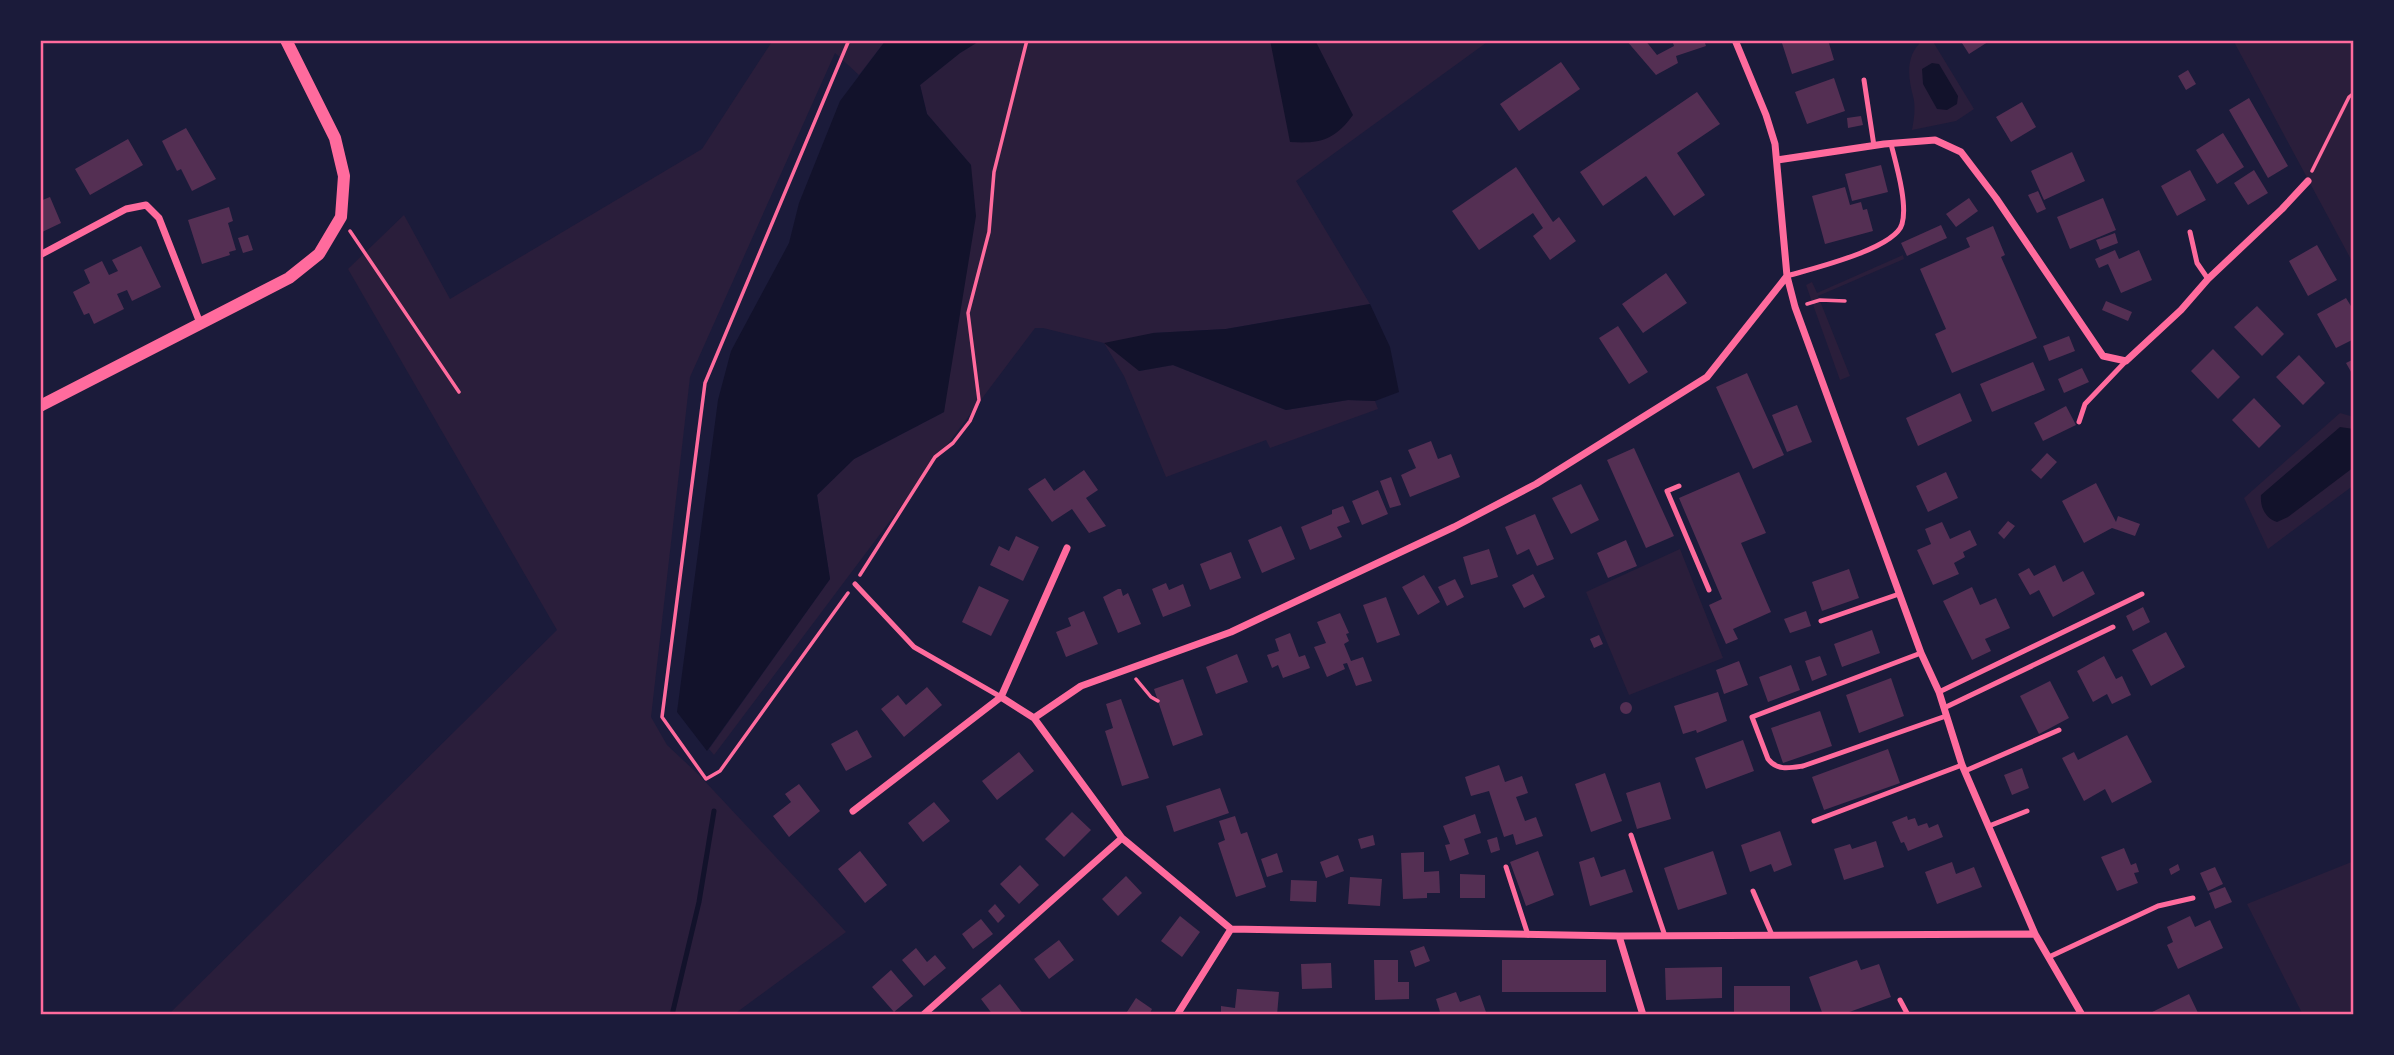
<svg xmlns="http://www.w3.org/2000/svg" width="2394" height="1055" font-family="'Nunito Sans',sans-serif">
<style>
.green{fill:#2a1e3b}
.water{fill:#12122b}
.lines{fill:none;stroke-linecap:round;stroke-linejoin:round}
.stream{stroke:#12122b;stroke-width:5}
.building{fill:#542f53}
.path{stroke:#ff6b9d;stroke-width:3.5}
.service{stroke:#ff6b9d;stroke-width:5}
.minor{stroke:#ff6b9d;stroke-width:7}
.tertiary{stroke:#ff6b9d;stroke-width:12}
.neatline{fill:none;stroke:#ff6b9d;stroke-width:2.5}
</style>
<rect width="100%" height="100%" fill="#1b1b3a"/>
<path class="green" d="M773,40h113l-27,35 -24,-22 -145,324 -39,340 16,28 32,30 147,157 -113,83h-565l389,-385 -209,-361 56,-54 46,84 252,-150z
M981,40h509l-194,141 74,123 -144,25 -73,4 -14,38 34,-6 113,45 62,-10 27,1 3,8 -108,39 -4,-8 -100,37 -42,-101 -20,-33 -61,-15h-8l-321,427 -5,-6 121,-170 -13,-84 37,-36 90,-47 27,-247 -44,-51 -7,-29 40,-32z
M1923,40h9l42,69 -18,12 -44,9c2,-11 4,-23 1,-34 -5,-19 -8,-41 10,-56z
M2233,40h121v225z
M1903,255l1,4 -86,37 32,80 -10,4 -34,-95 6,-3 5,11z
M2340,413l14,4v68l-86,64 -24,-51z
M1680,549l43,109 -94,37 -43,-103z
M2354,861v154h-51l-56,-111z"/>
<path class="water" d="M886,40h95l-21,13 -40,32 7,29 44,51 5,51 -32,196 -90,47 -37,36 13,84 -123,172 -30,-39 41,-312 13,-49 58,-108 10,-40 41,-102z
M1270,40h45l38,75c-18,25 -33,29 -63,27z
M1932,63l7,1 19,32 -1,8 -10,6 -10,-1 -14,-25 -1,-15z
M1370,304l20,43 9,45 -24,9 -27,-1 -62,10 -113,-45 -34,6 -35,-28 49,-10 73,-4z
M2340,427l14,2v38l-66,50 -11,5c-12,-4 -17,-15 -16,-27z"/>
<g class="lines">
<path class="stream" d="M672,1015l27,-113 15,-91"/>
</g>
<path class="building" d="M1626,40h19l12,15 17,-9 -2,-6h32l2,6 -30,10 2,7 -22,12z
M1781,40h47l6,20 -42,14z
M1960,40h31l-22,14z
M1561,62l19,27 -61,42 -19,-27z
M2188,70l8,14 -10,6 -8,-14z
M1834,78l11,33 -38,13 -12,-32z
M1697,92l23,32 -43,29 28,42 -31,21 -28,-40 -43,30 -23,-34z
M2249,98l39,68 -20,12 -39,-68z
M2022,102l14,25 -25,15 -15,-25z
M1861,116l2,9 -15,3 -1,-10z
M186,128l30,51 -24,12 -11,-22 -4,2 -15,-30z
M2223,133l21,34 -27,17 -21,-34z
M128,139l15,26 -53,30 -15,-26z
M2072,152l13,29 -41,19 -13,-29z
M1881,165l7,27 -36,9 -7,-27z
M1516,167l37,55 6,-5 17,24 -26,19 -17,-24 10,-8 -10,-15 -54,37 -27,-39z
M2190,170l16,30 -29,16 -16,-30z
M2254,170l14,23 -20,12 -14,-22z
M1845,187l5,18 11,-3 2,8 4,-1 6,22 -48,13 -13,-48z
M2038,191l8,18 -9,4 -9,-18z
M50,197l11,26 -21,10v-32z
M1969,198l9,13 -22,16 -10,-13z
M2103,198l13,32 -46,19 -13,-32z
M229,207l4,14 -5,2 8,27 -7,2 1,3 -28,9 -14,-44z
M1941,225l6,13 -40,18 -6,-13z
M1993,226l12,29 -4,2 36,81 -85,35 -17,-39 11,-5 -26,-60 50,-22 -4,-9z
M2115,233l3,10 -18,7 -4,-10z
M248,235l5,15 -10,3 -5,-15z
M2317,245l20,35 -29,16 -19,-35z
M141,246l20,41 -29,14 -5,-11 -10,4 7,15 -30,15 -5,-11 -5,2 -11,-23 17,-9 -6,-13 18,-9 7,14 9,-4 -6,-11z
M2115,250l4,9 20,-9 13,30 -31,13 -13,-29 -9,4 -4,-9z
M1666,273l21,30 -44,30 -21,-29z
M2346,298l8,13v28l-18,9 -19,-34z
M2106,301l26,11 -4,9 -26,-11z
M2257,306l27,28 -22,22 -28,-29z
M1618,326l30,46 -19,12 -30,-46z
M2069,336l6,15 -26,10 -6,-15z
M2213,349l27,28 -22,22 -27,-28z
M2299,355l26,28 -22,22 -27,-28z
M2354,359v18l-8,-14z
M2033,362l12,28 -53,22 -12,-28z
M2082,368l7,14 -25,11 -6,-14z
M1747,373l37,82 -31,14 -37,-82z
M1960,393l12,28 -54,25 -12,-28z
M2254,398l27,28 -22,22 -27,-28z
M1797,405l15,37 -25,10 -15,-37z
M2066,406l10,19 -33,16 -9,-18z
M1431,441l7,18 13,-5 9,23 -50,20 -9,-22 15,-7 -8,-18z
M1634,448l40,88 -28,12 -39,-88z
M2047,453l10,9 -16,17 -10,-9z
M1084,470l14,20 -12,8 20,28 -17,7 -17,-24 -20,13 -24,-33 17,-11 9,13z
M1739,472l27,61 -25,10 30,69 -38,17 5,10 -12,5 -17,-39 13,-6 -43,-101z
M1946,472l12,26 -30,14 -12,-26z
M1391,477l10,28 -11,3 -10,-27z
M2096,483l20,39 2,-6 22,8 -5,12 -23,-8 -28,15 -22,-42z
M1581,484l18,36 -28,14 -19,-36z
M1378,490l10,24 -26,11 -10,-24z
M1343,506l7,16 -13,5 5,10 -32,13 -9,-23 31,-13v-4z
M1535,514l19,45 -17,7 -8,-17 -12,6 -12,-28z
M2008,521l7,5 -11,13 -6,-6z
M1942,522l8,17 20,-9 7,15 -14,7 2,5 -11,6 5,11 -26,11 -16,-35 14,-6 -6,-15z
M1281,526l14,33 -33,14 -14,-33z
M1016,536l23,11 -16,34 -33,-16 9,-19 10,5z
M1626,540l11,26 -29,12 -11,-25z
M1489,549l9,28 -27,8 -8,-28z
M1231,552l10,26 -31,12 -10,-26z
M2055,565l8,17 20,-11 12,23 -42,23 -14,-27 -9,5 -12,-21 11,-6 5,8z
M1849,569l10,29 -37,13 -10,-29z
M1533,574l12,23 -21,11 -12,-23z
M1424,575l16,27 -22,13 -16,-28z
M1455,579l9,18 -17,9 -9,-19z
M1166,583l3,7 14,-6 8,22 -28,11 -11,-28z
M979,586l30,14 -18,36 -29,-14z
M1972,587l8,18 16,-7 14,30 -25,11 6,12 -19,9 -29,-59z
M1118,589h3l2,7 5,-3 13,31 -23,9 -15,-36z
M1386,597l14,38 -23,8 -14,-38z
M2143,607l7,15 -17,9 -7,-15z
M1084,611l14,33 -32,13 -10,-25 15,-6 -3,-8z
M1806,611l5,15 -21,7 -6,-14z
M1340,613l9,20 -3,1 3,7 -5,3 7,17 12,-4 9,24 -16,5 -9,-23 -4,1 2,5 -18,8 -13,-30 12,-4 -9,-21z
M1872,630l8,23 -38,14 -8,-23z
M2166,632l19,35 -34,19 -19,-36z
M1290,633l9,24 6,-2 5,13 -27,10 -5,-13 -6,3 -5,-13 12,-4 -4,-12z
M1599,635l4,9 -9,4 -4,-9z
M1237,654l11,28 -32,12 -10,-27z
M1820,656l7,19 -15,6 -7,-20z
M2104,656l12,23 6,-3 9,19 -19,9 -5,-10 -14,8 -16,-31z
M1739,661l9,24 -24,9 -8,-24z
M1791,665l9,25 -32,12 -9,-25z
M1891,678l13,38 -45,17 -13,-38z
M1183,679l20,56 -30,11 -19,-57z
M2050,681l19,37 -30,16 -19,-38z
M927,687l15,18 -38,32 -23,-28 17,-14 8,10z
M1718,692l9,29 -30,12 -1,-3 -13,4 -9,-28z
M1121,699l28,79 -27,8 -17,-55 8,-3 -7,-24z
M1620 708a6 6 0 1 1 12 0a6 6 0 1 1-12 0Z
M1820,711l12,35 -49,17 -12,-35z
M857,730l15,27 -26,14 -15,-27z
M2127,735l25,47 -40,21 -7,-14 -21,12 -22,-43 12,-6 4,8z
M1743,740l11,31 -48,18 -11,-31z
M1888,749l12,34 -76,27 -12,-33z
M1019,752l15,19 -37,29 -15,-19z
M1499,765l6,17 17,-6 6,17 -12,4 9,24 11,-4 7,19 -27,9 -3,-11 -9,3 -15,-46 -18,5 -6,-19z
M2022,768l7,20 -17,7 -8,-20z
M1605,773l17,48 -31,11 -16,-48z
M1660,782l11,37 -34,10 -11,-36z
M799,784l21,27 -31,26 -16,-21 18,-14 -6,-8z
M1220,788l9,25 -55,19 -8,-26z
M934,802l16,19 -27,21 -15,-19z
M1072,812l19,18 -27,27 -19,-18z
M1475,814l6,19 -17,6 5,15 -19,7 -5,-16 5,-1 -7,-18z
M1235,816l6,18 6,-2 19,55 -30,10 -18,-54 7,-3 -6,-19z
M1907,816l1,4 7,-2 3,8 9,-3 2,5 9,-4 5,13 -35,14 -4,-9 -3,1 -9,-21z
M1780,831l12,34 -18,7 -3,-8 -21,8 -9,-27z
M1373,835l2,10 -14,4 -3,-10z
M1497,837l3,13 -9,3 -4,-13z
M1876,841l8,26 -40,13 -10,-31 16,-5 2,5z
M2124,848l7,17 5,-2 3,9 -5,1 4,10 -21,8 -16,-34z
M860,851l27,34 -22,18 -27,-34z
M1538,851l16,44 -28,11 -16,-44z
M1713,851l14,43 -49,16 -14,-42z
M1424,852v20l15,-1 1,22h-13v5l-24,1 -2,-46z
M1277,853l6,19 -16,5 -6,-18z
M1338,855l6,16 -18,7 -6,-16z
M1594,857l7,20 24,-8 8,23 -43,14 -11,-44z
M1952,862l4,12 18,-7 8,20 -45,17 -12,-32z
M2178,864l2,6 -9,5 -2,-6z
M1020,865l19,20 -20,19 -19,-20z
M2215,867l8,17 -15,7 -8,-18z
M1460,874l25,1v23h-25z
M1126,876l16,17 -24,23 -16,-17z
M1350,877l32,2 -2,27 -32,-2z
M1291,880l26,1 -1,21 -26,-1z
M2225,887l7,15 -17,7 -6,-16z
M995,904l10,12 -7,7 -10,-12z
M1180,916l20,16 -18,25 -21,-16z
M2190,916l5,11 15,-7 13,28 -45,21 -11,-24 6,-3 -6,-15z
M981,919l12,15 -20,15 -11,-15z
M1059,940l15,20 -25,19 -15,-20z
M1424,946l6,15 -15,6 -5,-16z
M916,948l11,14 8,-7 11,13 -22,18 -22,-26z
M1374,960h24v22h11v17l-34,1z
M1502,960h104v32h-104z
M1857,960l4,10 18,-6 12,33 -50,18h-18l-14,-38z
M1331,963l1,25 -30,1 -1,-25z
M1722,967v31l-56,2 -1,-32z
M891,970l22,26 -19,16 -22,-25z
M1000,984l24,31h-31l-12,-16z
M1734,986h56v29h-56z
M1237,989l42,3 -2,23h-56v-9l14,2z
M1456,992l4,10 20,-7 7,20h-46l-5,-16z
M2189,994l10,21h-53z
M1136,998l16,11 -3,6h-24z"/>
<g class="lines">
<path class="path" d="M2312,171l37,-74 5,-4
M350,231l109,161
M1807,304l13,-4 25,1
M860,575l75,-118 18,-14 17,-22 9,-21 -11,-87 21,-81 5,-60 33,-132
M848,593l-128,178 -14,8 -44,-62 43,-334 144,-343
M1136,679l15,18 7,4"/>
<path class="service" d="M1864,80l10,66
M2190,232l7,31 11,16
M1787,276c24,-7 108,-27 115,-52 6,-20 -6,-60 -11,-80
M2079,422l6,-18 41,-43
M1679,486l-12,5 42,99
M855,584l59,63 87,50
M1821,621l78,-27
M1921,653l-169,64 16,42c9,12 22,9 35,7l143,-50
M1939,692l203,-98
M1944,708l169,-81
M1965,771l94,-41
M1814,821l148,-56
M1989,826l38,-15
M1631,835l34,101
M1506,867l22,68
M1753,891l19,44
M2049,957l109,-51 35,-8
M1900,1000l8,15"/>
<path class="minor" d="M1735,40l31,75 9,29 12,132 8,31 126,346 18,39 23,73 73,169 47,81
M1777,160l107,-16 51,-4 26,12 35,46 107,158 23,5 55,-51 27,-31 74,-70 26,-28
M40,255l86,-46 20,-4 13,13 41,105
M1001,697l33,21 88,120 109,91
M1034,718l47,-32 150,-54 223,-105 82,-43 171,-107 80,-101
M853,811l148,-114 66,-149
M1231,929l388,7 416,-2
M1619,936l24,79
M923,1015l199,-177
M1177,1015l54,-86"/>
<path class="tertiary" d="M40,406l249,-128 30,-24 22,-37 3,-41 -9,-38 -49,-98"/>
</g>
<rect width="2394" height="1055" fill="none" stroke="#1b1b3a" stroke-width="84"/>
<rect x="42" y="42" width="2310" height="971" class="neatline"/>
</svg>
